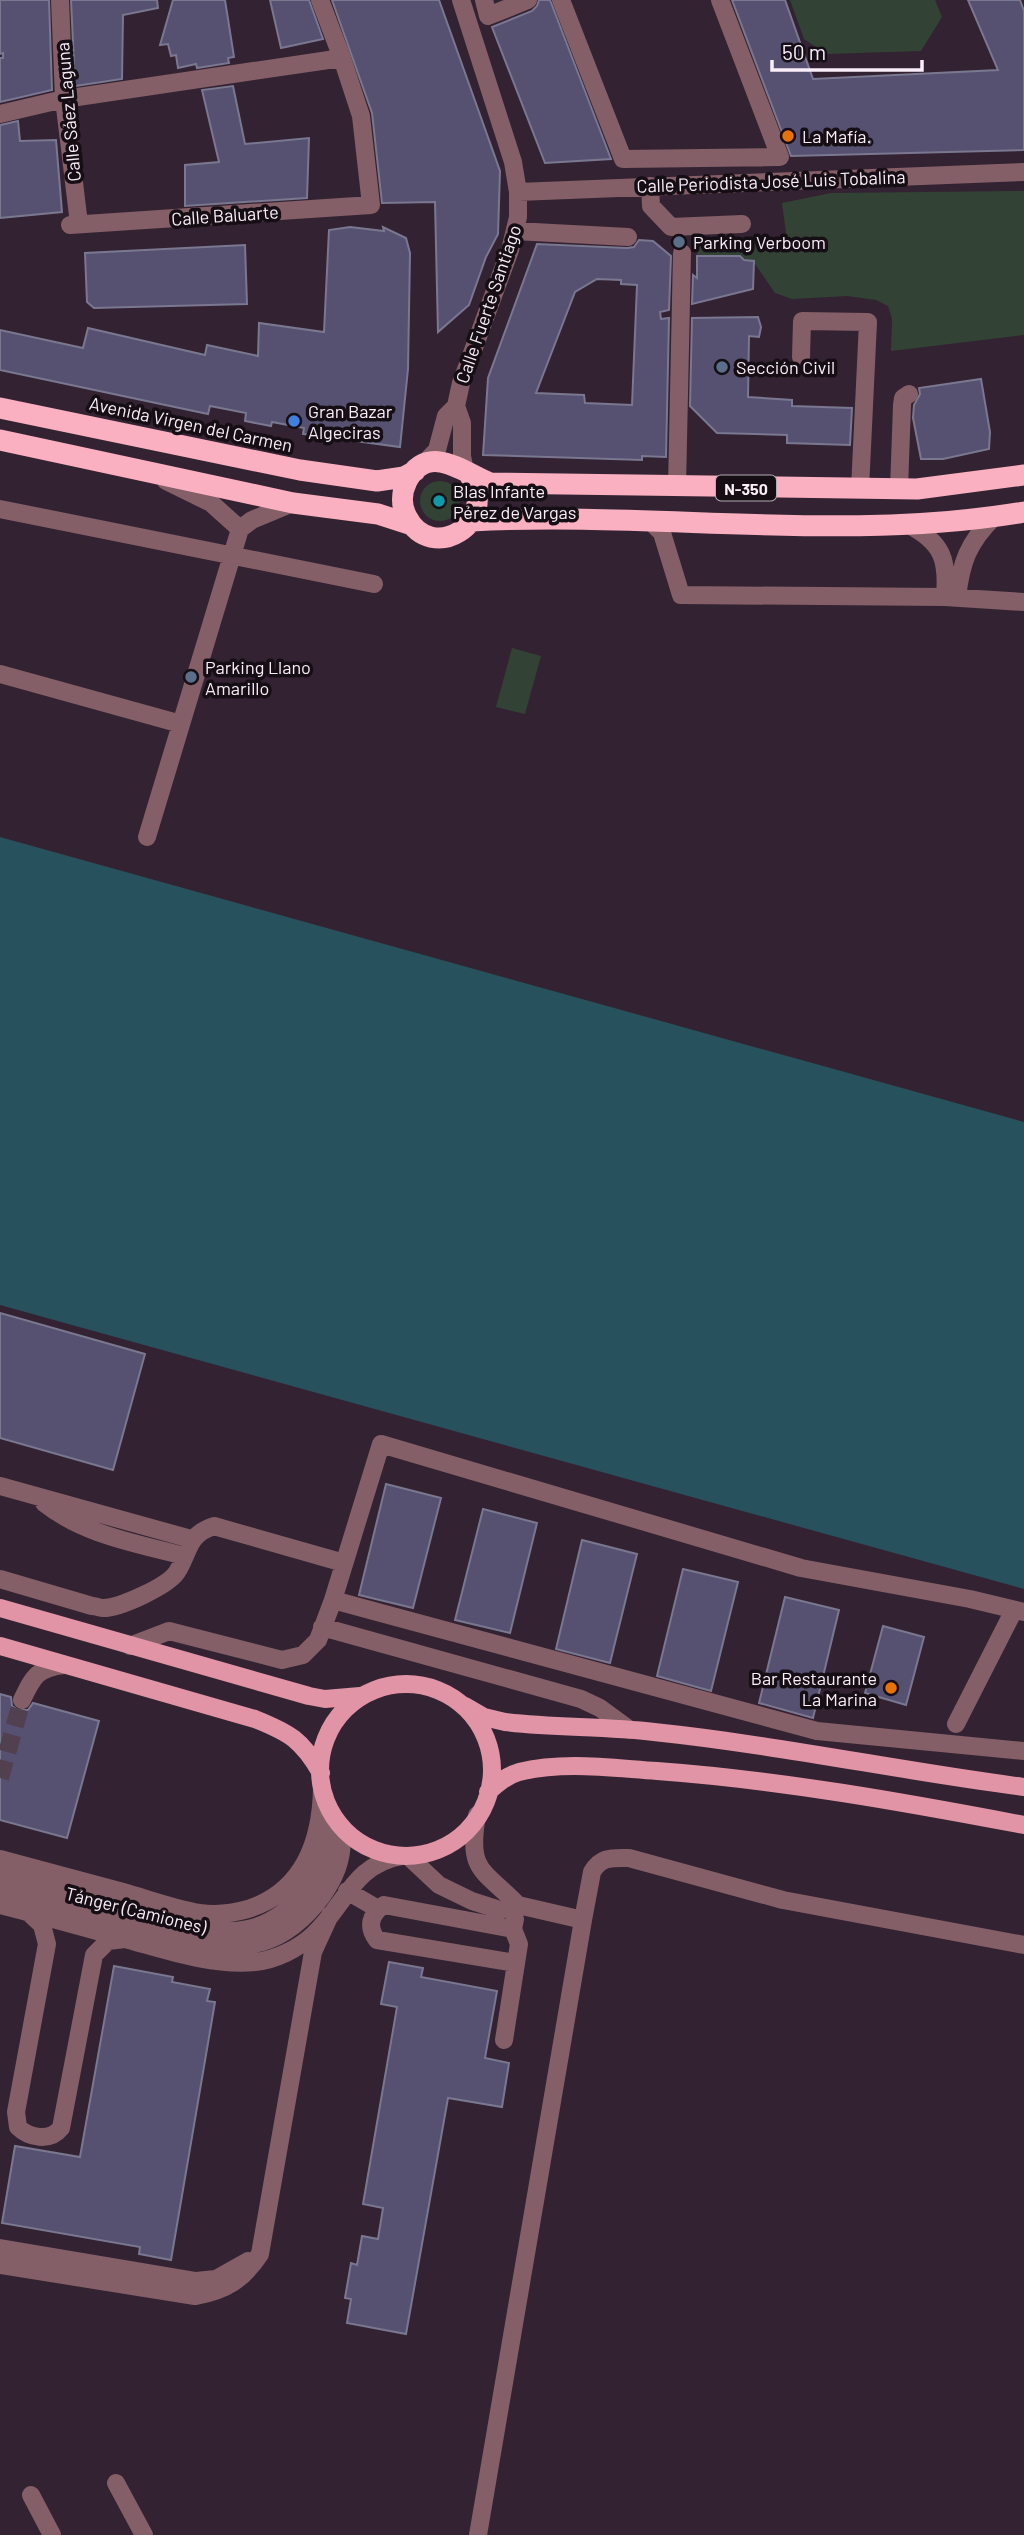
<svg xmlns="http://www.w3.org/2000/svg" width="1024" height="2535" font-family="Barlow,sans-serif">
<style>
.green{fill:#324335}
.water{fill:#27525d}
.building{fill:#565170;stroke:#7a7790;stroke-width:2;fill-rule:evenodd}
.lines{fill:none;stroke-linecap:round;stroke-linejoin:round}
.minor-tunnel{stroke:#514150;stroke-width:18;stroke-dasharray:18 9;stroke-linecap:butt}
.minor{stroke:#845f67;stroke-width:18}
.major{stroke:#e094a5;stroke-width:18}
.highway{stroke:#fab0c0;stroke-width:21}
.food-dot{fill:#e8710a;stroke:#160e15;stroke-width:2.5}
.service-dot{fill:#5c6f8a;stroke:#160e15;stroke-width:2.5}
.shop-dot{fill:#3f7fe0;stroke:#160e15;stroke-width:2.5}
.culture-dot{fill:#0f9aa8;stroke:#160e15;stroke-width:2.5}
.labels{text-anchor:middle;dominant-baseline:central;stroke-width:7;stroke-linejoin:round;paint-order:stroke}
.shield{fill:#160e15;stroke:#b6abb5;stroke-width:2}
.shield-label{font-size:16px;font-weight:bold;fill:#faeef9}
.street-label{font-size:18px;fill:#faeef9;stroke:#160e15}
.poi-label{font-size:18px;fill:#faeef9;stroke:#160e15;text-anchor:start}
</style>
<rect width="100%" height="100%" fill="#332232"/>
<path class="green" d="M790,0h145l7,17 -21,34 -95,3 -22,-15z
M1024,191v144l-133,16 1,-32 -4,-13 -12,-6 -29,-4 -55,3 -17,-6 -22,-32 -9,-1 -4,-4h-43v-14l90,-2 -5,-37 49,-10z
M420 501a20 20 0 1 1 40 0a20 20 0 1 1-40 0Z
M512,648l29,8 -16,58 -29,-7z"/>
<path class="water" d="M0,837l1024,285v467l-1024,-284z"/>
<path class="building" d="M0,0h49l3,90 -52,12v-44h3v-5l-3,1z
M71,0h86l1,8 -35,7 -1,64 -47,7z
M173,0h52l9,57 -6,1 1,5 -32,5 -1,-4 -18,4 -2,-13 -5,1 -3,-12 -8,1z
M270,0h39l14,39 -42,9z
M332,0h107l61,171 -2,63 -12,23 -17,48 -31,27 -3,-130 -53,1 -10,-90z
M539,0h11l61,159 -66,4 -53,-136 40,-16 5,-5z
M732,0h53l28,79 185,-9 -30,-70h52l4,11v139l-233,6z
M233,86l12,58 64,-6 -2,60 -122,8v-41l34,-3 -17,-72z
M18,121l2,20 36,-1 6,72 -62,6v-93z
M350,227l34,4 -1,-4 23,11 4,15 -2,116 -8,78 -97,-13 1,-6 -32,-6 -1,4 -26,-5 1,-8 -36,-7 -2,8 -208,-44v-40l83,18 5,-20 117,27 2,-10 51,11 1,-33 65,9 5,-102z
M639,240l14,1 18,15 -2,54 -9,2 1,7 8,-1 -3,139 -24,-1v4l-159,-5 5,-77 49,-134 90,4 7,-1zM597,279l24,1v4l16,1 -5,120 -47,-2 -1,-8 -48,-2 39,-101z
M245,245l2,59 -153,4 -7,-6 -2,-49z
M697,256h43l4,4 10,1 -1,28 -61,15 1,-29 4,3z
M758,317l3,10 -2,10 -10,-1 -1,61 44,3v6l60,2 -2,37 -63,-2v-8l-70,-2 -27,-27 2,-88z
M981,379l9,53 -1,17 -46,10h-22l-8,-41 1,-13 6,-11 -1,-6z
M0,1313l145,41 -32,116 -113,-32z
M386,1484l55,14 -28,110 -54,-13z
M483,1509l54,14 -27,110 -55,-13z
M582,1540l55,14 -27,109 -54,-14z
M683,1569l55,13 -27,109 -54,-15z
M785,1597l54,13 -26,108 -54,-15z
M883,1626l41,11 -18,68 -41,-12z
M0,1694l11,3 1,9 6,4h10l5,-7 66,18 -32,117 -67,-18z
M389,1962l34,6 -2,9 76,14 -12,67 24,5 -7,44 -54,-9 -42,236 -59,-11 4,-24 -6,-1 6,-35 6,2 5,-29 16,3 5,-31 -20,-4 34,-197 -16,-3z
M114,1966l59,11 -1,5 38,7 -3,12 8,1 -44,258 -32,-6 1,-7 -138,-24 13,-77 65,11z"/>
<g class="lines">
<path class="minor-tunnel" d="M0,1778l22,-78"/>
<path class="minor" d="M60,0l4,99 15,125
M461,0l52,162 5,30v25l-8,33 -49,133 -5,23 6,17v33l3,15
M484,0l4,16 40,-16
M561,0l62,159 157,-2 -60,-157
M0,114l64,-15 278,-41
M650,186l1,20 20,21 71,-3
M518,192l506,-20
M70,225l301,-20 -10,-89 -19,-58 -22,-58
M515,231l113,6
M801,357l1,-36 66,1 -8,167
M423,465l14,-15 9,-34 10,-10
M166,481l45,22 29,26 12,-9 41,-17
M677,487l5,-234
M899,489l3,-84 1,-7 6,-4
M0,509l374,75
M651,522l11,11 19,62 264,2 79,5
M909,525c34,18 39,35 36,72
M957,598c4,-36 11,-55 37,-81
M0,674l181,50
M147,837l93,-308
M0,1486l191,53
M44,1503c40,32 92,40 140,53
M0,1579l92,27c4,0 8,2 11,2 17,0 65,-22 74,-36 13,-21 10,-37 37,-46l130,37
M333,1600l484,131 207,20
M322,1627l259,72 19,9 30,22
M130,1646l39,-15 113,29 21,-5 15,-15 15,-40 48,-156 420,124 169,31 54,13
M22,1700c11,-23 15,-32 42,-35
M956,1724l58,-114
M477,1815c-10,57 6,54 41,90
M408,1856l31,29 33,16 28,9 18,-5 65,15
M0,1859c41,11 82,22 123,33 25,7 52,17 77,21 15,2 34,0 48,-4 56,-18 73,-67 74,-121
M0,1875c38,10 75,21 113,31 39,11 95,32 135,23 25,-5 50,-25 63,-46 12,-19 22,-42 21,-65
M0,1890c36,10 72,21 108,31 42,12 102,32 146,23 26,-5 45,-20 61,-39 20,-24 30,-48 26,-78
M347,1891l31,18
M0,1905c43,11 86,23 129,35 40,11 84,26 126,22 20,-2 43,-13 58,-27 33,-30 39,-70 89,-79
M28,1912l14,13 5,19 -31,168 2,15c11,11 32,15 43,1l33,-173 14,-14 17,-2
M513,1929l-129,-24c-14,9 -17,22 -7,35l139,23
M504,2040l15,-96 -6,-15 2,-10
M0,2248l196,33 20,-2 32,-18
M0,2265l195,31c30,-5 48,-16 65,-42l53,-302 17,-37
M116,2483l28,52
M31,2495l21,40
M478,2535l105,-615 9,-48c9,-16 21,-14 37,-14l154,42 241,45"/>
<path class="major" d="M0,1608l309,88 16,3 35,-3
M0,1646l255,73c35,14 47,21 66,54
M320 1770a86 86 0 1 1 172 0a86 86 0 1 1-172 0Z
M465,1706l19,11 21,5c50,6 100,4 149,10 124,13 246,39 370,55
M488,1792c10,-9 18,-16 31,-20 45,-11 92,-4 138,-1 123,9 246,31 367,54"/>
<path class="highway" d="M0,408l300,62 77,11 27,-4 11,-6
M0,440l293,63 85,11 34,11
M469,474c32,50 -38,90 -62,43 -6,-11 -6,-24 0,-36 21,-39 56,-9 83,2l427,6 107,-14
M472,521c183,-10 370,22 552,-9"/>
</g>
<g class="food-dot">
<circle cx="788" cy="136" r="7"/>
<circle cx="891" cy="1688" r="7"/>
</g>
<g class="service-dot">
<circle cx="679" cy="242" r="7"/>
<circle cx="722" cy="367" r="7"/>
<circle cx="191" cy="677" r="7"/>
</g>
<circle class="shop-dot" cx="294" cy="421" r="7"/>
<circle class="culture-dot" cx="439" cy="501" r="7"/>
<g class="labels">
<rect class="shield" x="716" y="475.5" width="60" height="25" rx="5"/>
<g class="shield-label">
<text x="746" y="488">N-350</text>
</g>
<g class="street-label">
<text transform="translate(68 112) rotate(-95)">Calle Sáez Laguna</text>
<text transform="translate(771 181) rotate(-2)">Calle Periodista José Luis Tobalina</text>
<text transform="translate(225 215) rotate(-4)">Calle Baluarte</text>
<text transform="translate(488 304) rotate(-71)">Calle Fuerte Santiago</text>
<text transform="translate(191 424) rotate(12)">Avenida Virgen del Carmen</text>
<text transform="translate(136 1910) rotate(14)">Tánger (Camiones)</text>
</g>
<g class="poi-label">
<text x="802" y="136">La Mafía.</text>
<text x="693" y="242">Parking Verboom</text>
<text x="736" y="367">Sección Civil</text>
<text x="308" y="411">Gran Bazar<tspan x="308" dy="21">Algeciras</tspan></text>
<text x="453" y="491">Blas Infante<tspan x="453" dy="21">Pérez de Vargas</tspan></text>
<text x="205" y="667">Parking Llano<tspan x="205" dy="21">Amarillo</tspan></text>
<text x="877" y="1678" text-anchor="end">Bar Restaurante<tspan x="877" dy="21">La Marina</tspan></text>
</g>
</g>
<path d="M772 60v10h150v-10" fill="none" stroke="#faeef9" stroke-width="3.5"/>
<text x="782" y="60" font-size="21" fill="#faeef9" stroke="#160e15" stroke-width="5" paint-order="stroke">50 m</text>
</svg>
